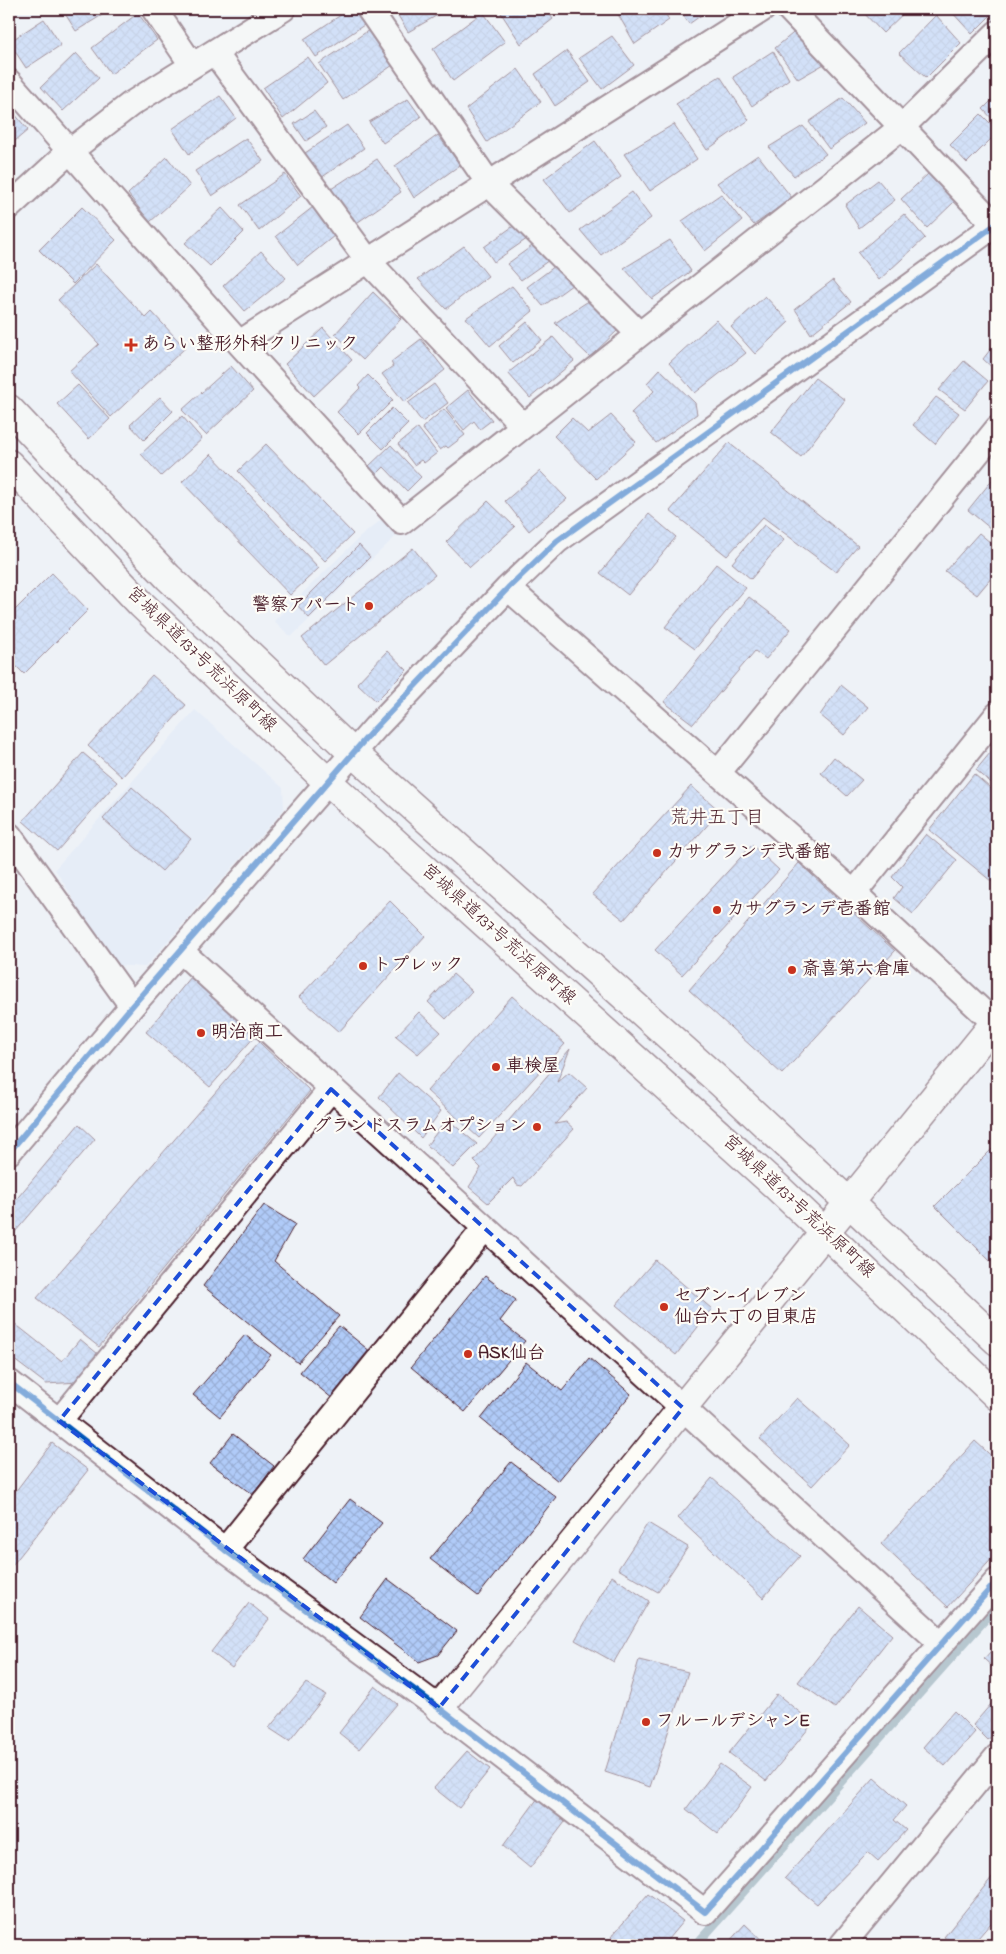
<svg xmlns="http://www.w3.org/2000/svg" width="1006" height="1954" font-family="'Indie Flower','Klee One',sans-serif">
<style>
.built{fill:#dbe6f7}
.lines{fill:none;stroke-linecap:round;stroke-linejoin:round}
.stream{stroke:#73929e;stroke-width:9}
.building{fill:url(#building-cross-hatch);stroke:#4a1f2b}
.minor-casing{stroke:#4a1f2b;stroke-width:28}
.tertiary-casing{stroke:#4a1f2b;stroke-width:31}
.secondary-casing{stroke:#4a1f2b;stroke-width:31}
.minor{stroke:#fdfcf7;stroke-width:24}
.tertiary{stroke:#fdfcf7;stroke-width:28}
.secondary{stroke:#fdfcf7;stroke-width:28}
.cycleway-casing{stroke:#fdfcf7;stroke-width:9}
.cycleway{stroke:#0057b8;stroke-width:6}
.marked{fill:none;stroke:#1d4ed8;stroke-width:4;stroke-dasharray:10 6;stroke-linejoin:round}
.poi-dot{fill:#c8321e;stroke:#fdfcf7;stroke-width:2}
.labels{text-anchor:middle;dominant-baseline:central;stroke-width:4.5;stroke-linejoin:round;paint-order:stroke}
.poi-label{font-size:18px;font-weight:bold;fill:#4a1f2b;stroke:#fdfcf7;text-anchor:start}
.street-label{font-size:18px;fill:#4a1f2b;stroke:#fdfcf7}
.neighbourhood-label{font-size:19px;fill:#4a1f2b;stroke:#fdfcf7}
</style>
<defs>
<pattern id="building-cross-hatch" width="8" height="8" patternUnits="userSpaceOnUse" patternTransform="scale(1.25)"><rect width="8" height="8" fill="#b0cbf8"/><path d="M0 0l8 8M0 8l8-8" fill="none" stroke="#99aed5"/></pattern>
</defs>
<rect width="100%" height="100%" fill="#eef2f7"/>
<filter id="ink" filterUnits="userSpaceOnUse"><feTurbulence type="fractalNoise" baseFrequency=".02" numOctaves="2"/><feDisplacementMap in="SourceGraphic" scale="10" xChannelSelector="R" yChannelSelector="G"/><feConvolveMatrix kernelMatrix="1 2 1 2 8 2 1 2 1" color-interpolation-filters="sRGB"/></filter>
<g filter="url(#ink)">
<path class="built" d="M381,520l15,16 -105,101 -17,-16 86,-84z
M195,710l88,78 1,21 -139,158 -31,-2 -59,-96z"/>
<g class="lines">
<path class="stream" d="M696,1945l301,-339"/>
</g>
<path class="building" d="M62,9h50l-36,22z
M350,9h7l10,14 -51,34 -12,-18z
M394,9h47l2,3 -35,20z
M506,9h40l7,10 -32,25 -20,-31z
M615,9h48l6,11 -34,24z
M679,9h31l-21,15z
M860,9h48l-25,24z
M949,9h48l-25,25z
M483,12l22,30 -52,39 -20,-32z
M138,13l19,27 -46,34 -19,-26z
M936,15l25,28 -35,35 -27,-25z
M44,19l17,26 -35,23 -17,-26z
M798,29l28,34 -28,16 -23,-31z
M369,30l24,35 -50,35 -24,-36z
M612,36l22,29 -32,24 -23,-31z
M567,51l23,31 -35,24 -20,-32z
M773,51l16,28 -37,27 -19,-29z
M76,53l23,25 -36,33 -22,-24z
M308,57l19,26 -44,36 -20,-31z
M518,69l23,33 -54,40 -21,-33z
M720,76l29,44 -42,30 -31,-46z
M997,95v29l-14,-15z
M220,96l16,22 -47,36 -17,-25z
M843,98l22,25 -36,26 -20,-27z
M408,99l13,18 -38,26 -14,-21z
M9,107l19,23 -19,16z
M314,111l12,16 -20,14 -12,-17z
M981,114l16,16v3l-30,30 -17,-18z
M674,124l23,35 -47,32 -26,-37z
M347,125l17,23 -43,30 -16,-25z
M803,126l23,28 -32,22 -25,-29z
M438,135l22,30 -46,33 -19,-32z
M246,138l17,23 -51,35 -17,-25z
M595,141l26,36 -51,36 -26,-34z
M758,155l34,43 -38,27 -37,-42z
M167,157l23,29 -40,36 -22,-28z
M377,159l24,33 -50,35 -23,-36z
M285,174l16,22 -42,35 -19,-26z
M928,174l27,27 -28,27 -26,-29z
M878,180l17,20 -36,28 -14,-23z
M632,192l19,26 -50,37 -21,-25z
M721,194l21,27 -37,30 -23,-30z
M82,207l34,33 -43,44 -34,-34z
M313,207l21,29 -36,29 -22,-29z
M222,208l22,24 -34,34 -25,-23z
M904,214l21,24 -46,42 -21,-27z
M519,222l12,14 -37,26 -10,-15z
M670,240l21,31 -39,28 -28,-31z
M539,241l13,17 -31,22 -14,-16z
M464,246l24,30 -42,33 -28,-30z
M261,251l25,27 -41,33 -22,-25z
M559,263l17,19 -33,24 -16,-19z
M96,264l50,54 6,-6 33,36 -74,69 -42,-46 30,-27 -41,-44z
M833,280l18,22 -40,32 -16,-25z
M512,286l21,25 -43,35 -24,-28z
M373,292l28,27 -38,41 -28,-26z
M765,296l24,26 -34,32 -24,-27z
M593,298l28,29 -31,30 -35,-34z
M716,320l30,33 -51,40 -26,-30z
M527,322l15,18 -29,23 -14,-17z
M323,328l29,32 -38,36 -29,-32z
M553,337l21,24 -44,37 -22,-25z
M421,339l24,31 -41,32 -22,-28 11,-8 -2,-4z
M997,341v31l-14,-13z
M964,361l24,20 -23,28 -26,-19z
M231,366l22,25 -47,44 -24,-25z
M660,369l35,34 2,11 -41,29 -25,-30 23,-22 -7,-8z
M368,375l25,25 -34,34 -22,-22 23,-24 -2,-2z
M815,378l30,22 -44,57 -30,-25z
M434,384l14,19 -26,19 -14,-19z
M78,385l32,34 -21,20 -32,-35z
M468,390l24,30 -12,9 -6,-8 -10,9 -18,-22z
M160,397l13,14 -29,29 -14,-15z
M936,397l23,16 -24,31 -22,-19z
M392,408l16,16 -25,25 -16,-16z
M444,409l21,26 -17,13 -2,-2 -6,4 -18,-22z
M611,415l25,27 -40,37 -42,-43 18,-18 16,15z
M182,416l20,23 -41,37 -20,-22z
M418,428l19,25 -13,10 -3,-3 -7,5 -16,-21z
M729,443l129,103 -22,26 -73,-55 -36,39 -57,-45z
M266,444l87,90 -28,27 -87,-90z
M391,445l30,32 -14,14 -23,-24 -8,8 -8,-8z
M211,454l108,114 -29,27 -108,-113z
M540,471l27,28 -38,32 -24,-30z
M997,474v60l-29,-24z
M488,501l27,26 -45,40 -24,-25z
M649,514l27,23 -48,58 -28,-22z
M764,525l20,15 -33,39 -19,-16z
M979,533l18,15v23l-20,24 -32,-24z
M359,545l11,12 -61,61 -11,-12z
M413,548l22,27 -111,90 -22,-27z
M716,564l30,24 -51,61 -30,-22z
M52,573l36,37 -64,64 -15,-15v-43z
M749,597l42,32 -25,30 -11,-8 -62,73 -29,-22z
M387,651l20,19 -31,31 -19,-18z
M152,675l34,30 -64,72 -34,-31z
M841,685l27,22 -24,28 -24,-20z
M995,747l2,2v34l-2,3 -19,-16z
M83,753l34,29 -60,69 -34,-30z
M834,757l28,23 -15,16 -26,-23z
M974,774l23,20v92l-68,-56z
M691,786l29,25 -96,109 -32,-26z
M132,787l59,52 -29,32 -59,-52z
M926,834l31,26 -44,54 -19,-16 8,-11 -10,-10z
M752,845l27,25 -97,105 -27,-25z
M799,863l96,88 -113,123 -93,-84z
M390,901l35,35 -86,96 -40,-35z
M453,974l19,17 -26,28 -18,-17z
M191,977l66,57 -47,53 -64,-55z
M512,996l53,48 -86,94 -52,-47z
M419,1012l22,20 -23,22 -22,-18z
M259,1042l51,49 -211,256 -62,-49z
M570,1049l-13,33 12,-10 18,16 -32,36 11,-2 8,7 -52,57 -5,-1 -4,-7 -25,25 -19,-16 12,-19 -7,-7z
M398,1073l43,38 -20,27 -42,-41z
M447,1119l30,25 -24,24 -26,-23z
M79,1124l16,15 -86,100v-31z
M992,1149l5,5v102l-6,6 -56,-56z
M264,1205l31,19 -21,37 65,55 -41,47 -95,-77z
M655,1260l57,49 -36,46 -60,-50z
M485,1276l31,24 -16,21 25,20 -60,71 -54,-45z
M9,1319l53,42 18,-22 18,15 -19,28 -33,2 -37,-28z
M339,1326l32,26 -38,47 -33,-27z
M245,1335l26,20 -51,62 -27,-22z
M589,1358l42,36 -73,87 -77,-62 45,-57 36,29z
M797,1398l53,47 -38,41 -52,-47z
M233,1434l41,32 -21,29 -43,-32z
M975,1441l22,20v92l-49,54 -67,-63z
M52,1443l36,27 -77,97 -2,-1v-66z
M511,1462l45,35 -78,99 -48,-37z
M712,1478l88,78 -37,42 -85,-80z
M350,1499l32,24 -49,60 -30,-24z
M648,1523l40,24 -30,45 -40,-23z
M612,1576l37,25 -35,61 -39,-22z
M388,1579l69,52 -19,24 -19,7 -59,-45z
M249,1603l20,16 -37,49 -21,-16z
M858,1606l34,29 -57,73 -37,-26z
M997,1644v27l-13,-12z
M639,1660l49,12 -38,115 -45,-15z
M306,1683l20,12 -37,46 -20,-13z
M375,1686l22,18 -38,45 -20,-16z
M777,1694l36,29 -47,58 -37,-28z
M997,1697v32l-9,11 -15,-15z
M954,1711l21,21 -30,34 -22,-19z
M467,1751l23,18 -31,39 -25,-20z
M720,1764l32,23 -34,47 -32,-25z
M874,1778l32,28 -12,14 12,10 -28,31 -10,-9 -51,52 -32,-26z
M538,1798l27,24 -35,46 -27,-22z
M997,1871v45l-25,29h-17l-11,-8z
M648,1894l35,27 -20,24h-42l-10,-8z
M745,1924l22,21h-41z"/>
<g class="lines">
<defs>
<path id="minor" d="M154,9l38,56
M369,9l121,176 149,149
M789,9l208,218
M215,53l154,209 154,164
M9,82l230,261 163,179 500,-395 95,-94
M9,207l60,-55 62,-48 152,-95
M239,343l524,-334
M508,588l346,305 143,132
M718,773l279,-344
M9,835l123,171
M854,893l143,-178
M182,952l759,691
M9,1152l123,-146 243,-278 133,-140 49,-47 438,-316
M9,1382l216,168 214,158 266,204 292,-331
M59,1421l272,-332
M225,1550l259,-321
M842,1945l155,-188"/>
<path id="tertiary" d="M439,1708l558,-688"/>
<path id="secondary" d="M9,409l159,168 185,176 367,329 277,259
M9,464l132,140 187,178 447,403 222,211"/>
</defs>
<use href="#minor" class="minor-casing"/>
<use href="#tertiary" class="tertiary-casing"/>
<use href="#secondary" class="secondary-casing"/>
<use href="#minor" class="minor"/>
<use href="#tertiary" class="tertiary"/>
<use href="#secondary" class="secondary"/>
<defs>
<path id="cycleway" d="M9,1152l123,-146 243,-278 133,-140 49,-47 438,-316
M9,1382l216,168 214,158 266,204 292,-331"/>
</defs>
<use href="#cycleway" class="cycleway-casing"/>
<use href="#cycleway" class="cycleway"/>
</g>
</g>
<path d="M0 0H1006V1954H0ZM331,1089l352,319 -244,300 -380,-287z" fill="#eef2f7" fill-opacity=".55" fill-rule="evenodd"/>
<path class="marked" d="M331,1089l352,319 -244,300 -380,-287z"/>
<g class="poi-dot">
<path d="M128.5 337.5h5v5h5v5h-5v5h-5v-5h-5v-5h5z"/>
<circle cx="369" cy="606" r="5"/>
<circle cx="657" cy="853" r="5"/>
<circle cx="717" cy="910" r="5"/>
<circle cx="363" cy="966" r="5"/>
<circle cx="792" cy="970" r="5"/>
<circle cx="201" cy="1033" r="5"/>
<circle cx="496" cy="1067" r="5"/>
<circle cx="537" cy="1127" r="5"/>
<circle cx="664" cy="1307" r="5"/>
<circle cx="468" cy="1354" r="5"/>
<circle cx="646" cy="1722" r="5"/>
</g>
<g class="labels">
<g class="poi-label">
<text x="142" y="345">あらい整形外科クリニック</text>
<text x="359" y="606" text-anchor="end">警察アパート</text>
<text x="667" y="853">カサグランデ弐番館</text>
<text x="727" y="910">カサグランデ壱番館</text>
<text x="373" y="966">トプレック</text>
<text x="802" y="970">斎喜第六倉庫</text>
<text x="211" y="1033">明治商工</text>
<text x="506" y="1067">車検屋</text>
<text x="527" y="1127" text-anchor="end">グランドスラムオプション</text>
<text x="674" y="1297">セブン-イレブン<tspan x="674" dy="21">仙台六丁の目東店</tspan></text>
<text x="478" y="1354">ASK仙台</text>
<text x="656" y="1722">フルールデシャンE</text>
</g>
<g class="street-label">
<text transform="translate(201 660) rotate(44)">宮城県道137号荒浜原町線</text>
<text transform="translate(498 935) rotate(42)">宮城県道137号荒浜原町線</text>
<text transform="translate(798 1207) rotate(43)">宮城県道137号荒浜原町線</text>
</g>
<g class="neighbourhood-label">
<text x="717" y="818">荒井五丁目</text>
</g>
</g>
<rect width="1006" height="1954" fill="none" stroke="#fdfcf7" stroke-width="30"/>
<rect x="15" y="15" width="976" height="1924" fill="none" stroke="#4a1f2b" stroke-width="2" filter="url(#ink)"/>
</svg>
